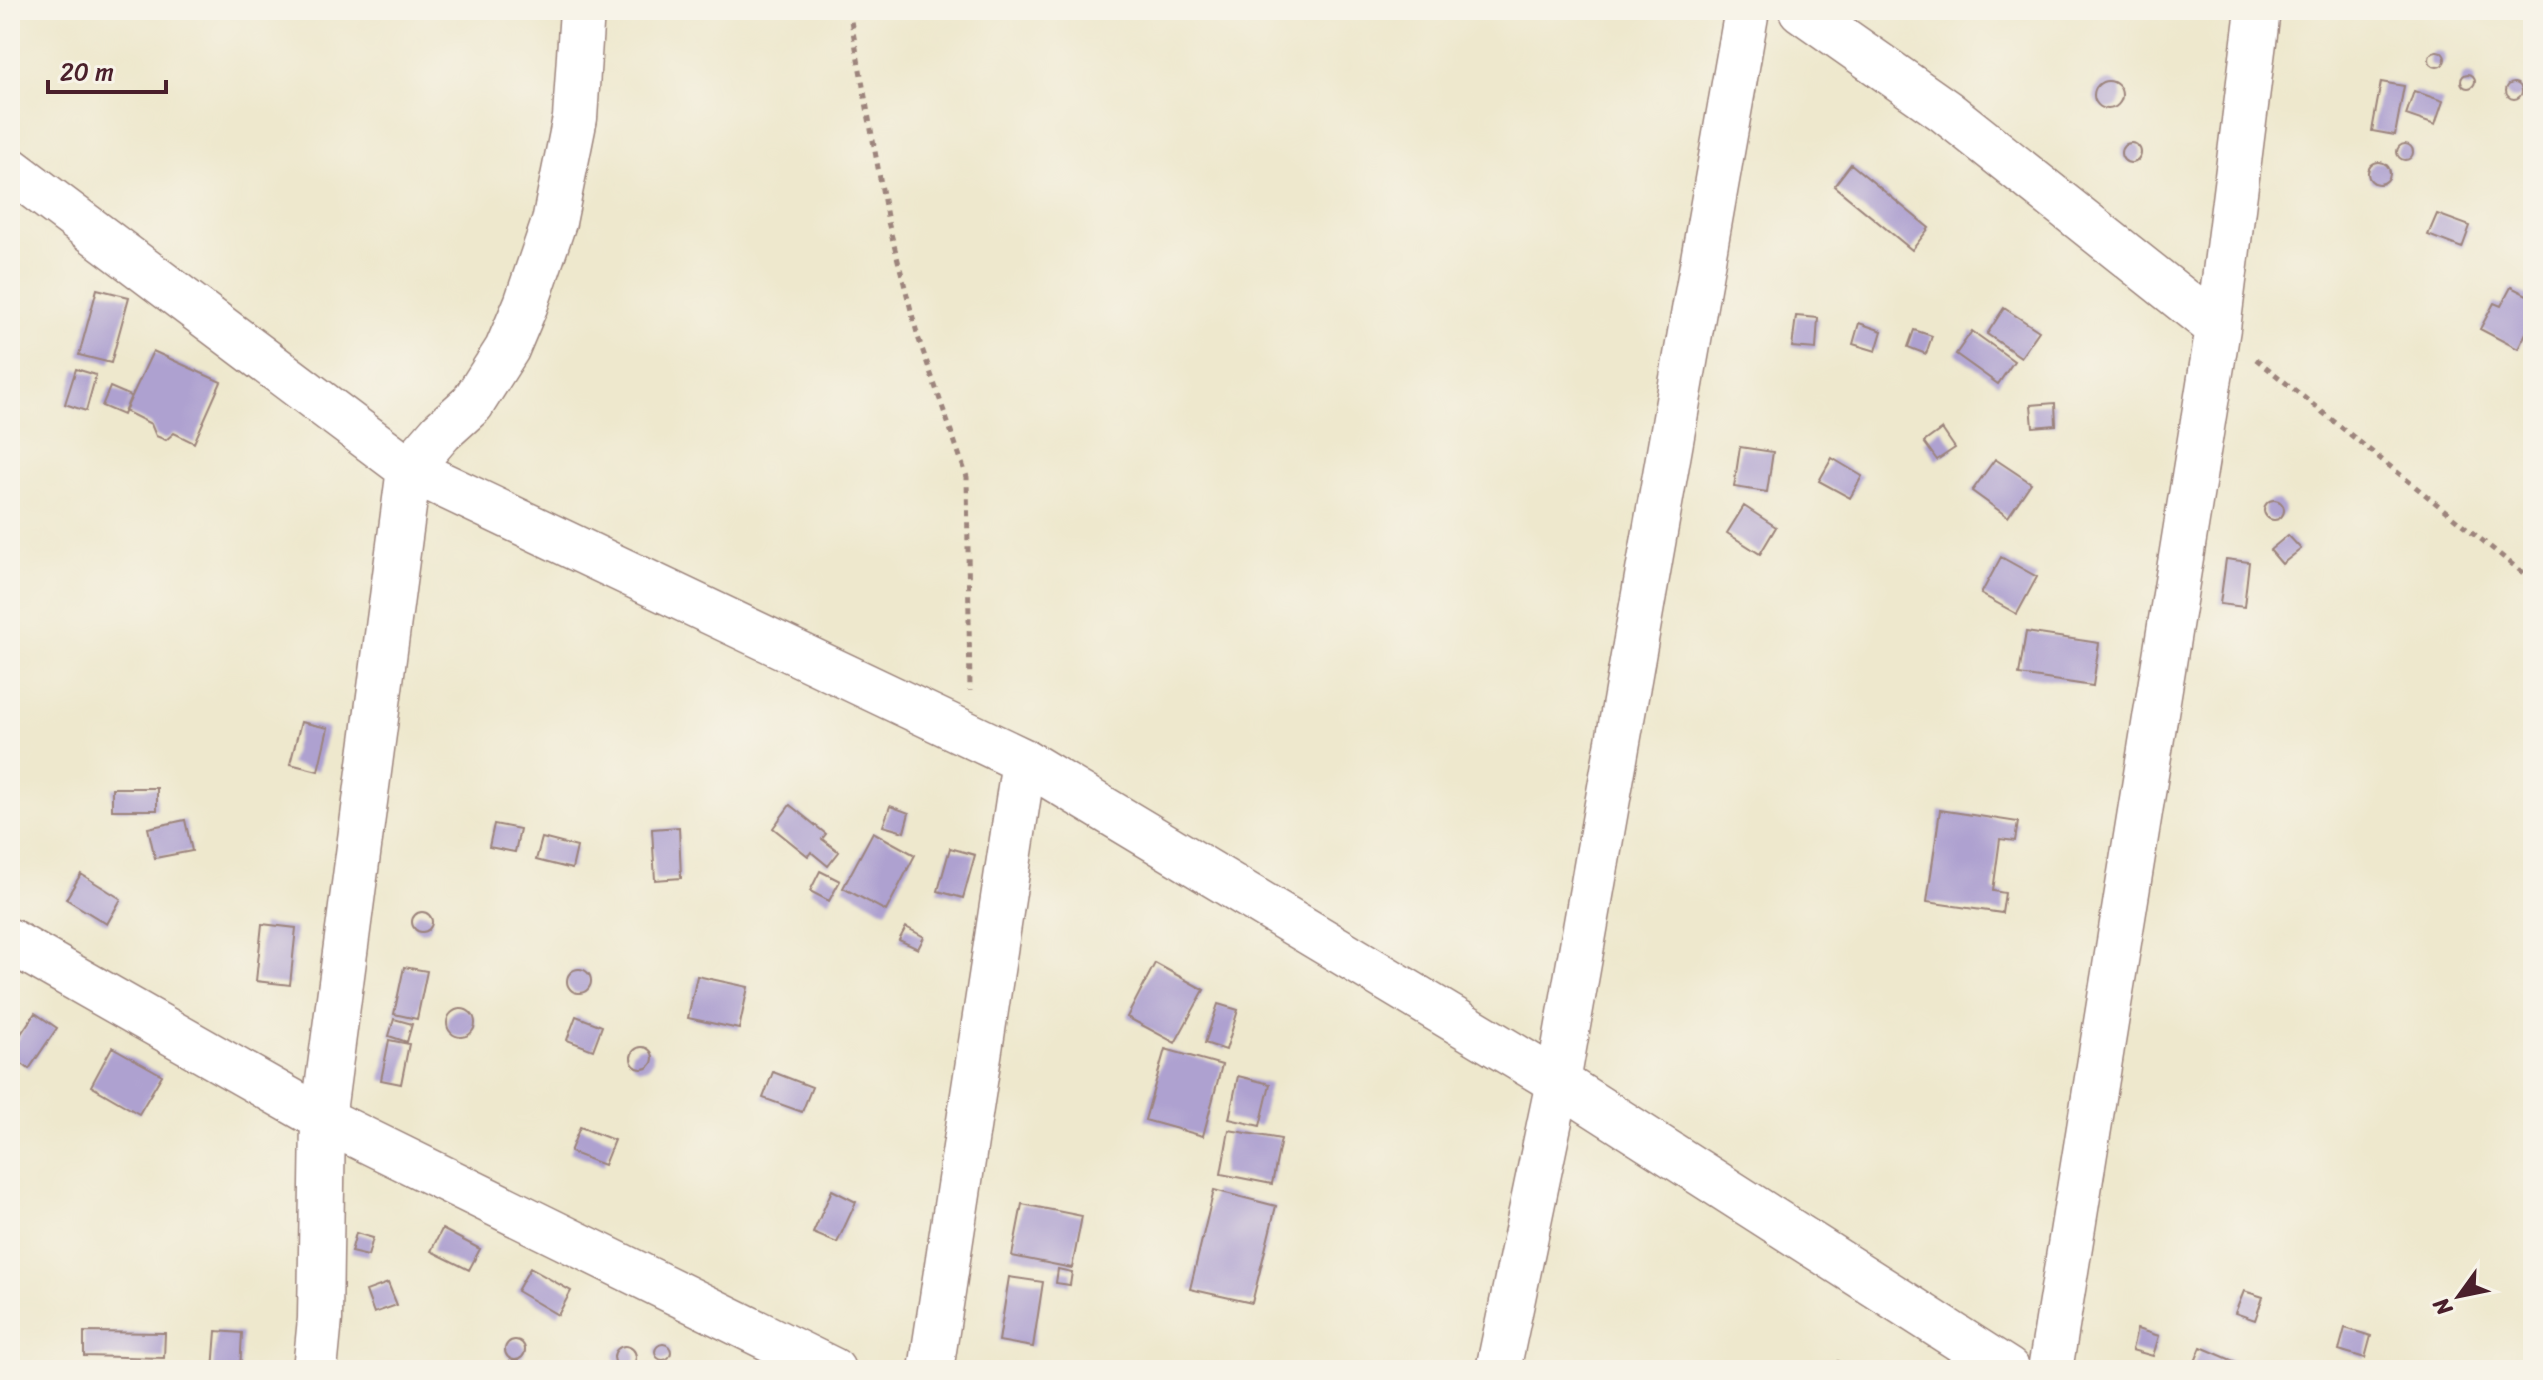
<svg xmlns="http://www.w3.org/2000/svg" width="2543" height="1380" font-family="Sriracha,sans-serif">
<style>
.building{fill:#aea1d0}
.lines{fill:none;stroke-linecap:round;stroke-linejoin:round}
.minor-casing{stroke:#9c847c;stroke-width:47}
.path{stroke:#9c847c;stroke-width:5;stroke-dasharray:6 6;stroke-linecap:butt}
.minor{stroke:#fff;stroke-width:44}
</style>
<rect width="100%" height="100%" fill="#f7f3e8"/>
<filter id="ink" filterUnits="userSpaceOnUse"><feTurbulence type="fractalNoise" baseFrequency=".0125" numOctaves="2"/><feDisplacementMap in="SourceGraphic" scale="16" xChannelSelector="R" yChannelSelector="G"/><feConvolveMatrix kernelMatrix="1 2 1 2 8 2 1 2 1" color-interpolation-filters="sRGB"/></filter>
<filter id="wash" filterUnits="userSpaceOnUse"><feTurbulence type="fractalNoise" baseFrequency=".006" numOctaves="4" result="noise"/><feDisplacementMap in="SourceGraphic" scale="32" xChannelSelector="R" yChannelSelector="G"/><feGaussianBlur stdDeviation="1.8" result="paint"/><feColorMatrix in="noise" values="0 0 0 0 0 0 0 0 0 0 0 0 0 0 0 0 0 1.4 0 .05"/><feComposite in="paint" operator="in"/></filter>
<g filter="url(#wash)">
<rect width="100%" height="100%" fill="#eee8cd"/>
<g id="blocks">
<path class="building" d="M2429 59a8 8 0 1 1 16 0a8 8 0 1 1-16 0Z
M2461 81a7 7 0 1 1 14 0a7 7 0 1 1-14 0Z
M2094 95a14 14 0 1 1 28 0a14 14 0 1 1-28 0Z
M2381,82l23,4 -9,49 -23,-4z
M2506 91a8 8 0 1 1 16 0a8 8 0 1 1-16 0Z
M2414,91l29,10 -8,24 -29,-10z
M2121 153a10 10 0 1 1 20 0a10 10 0 1 1-20 0Z
M2397 152a8 8 0 1 1 16 0a8 8 0 1 1-16 0Z
M2368 173a11 11 0 1 1 22 0a11 11 0 1 1-22 0Z
M1851,164l78,64 -17,22 -78,-64z
M2437,214l33,12 -8,22 -34,-13z
M2511,287l22,11v21l-15,30 -38,-20 14,-26 7,3z
M97,289l32,8 -18,66 -32,-8z
M2004,308l35,23 -18,26 -34,-23z
M1796,316l22,2 -2,31 -24,-2z
M1859,323l23,8 -6,20 -23,-7z
M1914,330l18,6 -6,18 -18,-7z
M1972,331l42,30 -16,23 -42,-30z
M153,351l68,31 -27,61 -20,-10 -8,7 -10,-4 -5,-12 -26,-13z
M76,369l20,6 -10,36 -21,-7z
M110,387l21,9 -8,19 -21,-9z
M2055,403l1,22 -23,2 -2,-22z
M1942,429l13,19 -18,12 -13,-18z
M1740,447l33,5 -6,40 -33,-5z
M1832,458l30,18 -12,22 -31,-17z
M1995,459l36,24 -23,34 -36,-26z
M2264 510a10 10 0 1 1 20 0a10 10 0 1 1-20 0Z
M1744,506l32,21 -16,27 -33,-21z
M2288,535l13,14 -19,15 -12,-14z
M2001,557l36,20 -20,37 -36,-20z
M2226,559l23,3 -5,45 -24,-3z
M2026,632l73,11 -6,43 -74,-11z
M301,722l27,6 -10,43 -28,-7z
M112,788h45v22h-45z
M790,805l36,29 -4,5 17,13 -11,14 -17,-14 -3,4 -35,-28z
M890,806l19,7 -5,19 -21,-6z
M1940,810l78,12 -3,19 -15,-2 -7,52 12,2 -3,20 -75,-11z
M185,820l7,31 -37,7 -7,-30z
M494,824l26,5 -5,23 -26,-5z
M679,827l2,51 -26,2 -3,-51z
M873,832l42,23 -29,56 -43,-23z
M542,838l35,9 -5,22 -36,-9z
M950,848l25,7 -12,43 -25,-7z
M820,871l20,10 -11,20 -19,-10z
M81,874l40,25 -14,25 -41,-25z
M412 922a10 10 0 1 1 20 0a10 10 0 1 1-20 0Z
M262,924l34,4 -6,57 -34,-4z
M906,927l18,10 -6,12 -19,-9z
M1155,963l49,27 -29,53 -48,-26z
M404,967l23,4 -10,48 -23,-5z
M567 981a12 12 0 1 1 24 0a12 12 0 1 1-24 0Z
M697,976l51,11 -9,42 -51,-11z
M1218,1004l20,6 -12,40 -21,-7z
M447 1023a14 14 0 1 1 28 0a14 14 0 1 1-28 0Z
M35,1013l22,15 -28,41 -19,-14v-5z
M576,1016l26,10 -9,24 -26,-10z
M394,1019l18,5 -5,18 -18,-6z
M389,1040l20,4 -8,40 -20,-4z
M631 1058a11 11 0 1 1 22 0a11 11 0 1 1-22 0Z
M112,1047l50,28 -23,39 -48,-28z
M1165,1049l57,16 -19,71 -58,-16z
M773,1072l39,15 -10,25 -39,-14z
M1238,1076l32,8 -10,42 -31,-7z
M580,1127l34,13 -10,25 -34,-13z
M1229,1130l52,9 -9,45 -51,-10z
M832,1190l24,12 -19,41 -24,-10z
M1214,1190l62,16 -24,97 -62,-14z
M1022,1204l60,12 -10,52 -60,-12z
M442,1229l38,20 -11,21 -38,-19z
M356,1233l17,5 -5,18 -17,-4z
M530,1268l41,23 -13,24 -41,-24z
M1058,1269l14,3 -2,13 -14,-2z
M1009,1277l34,5 -10,65 -34,-6z
M388,1283l9,22 -23,8 -8,-22z
M2244,1291l19,6 -8,23 -20,-7z
M2345,1328l26,8 -6,22 -26,-8z
M2137,1329l22,7 -6,20 -21,-6z
M216,1331l26,2 -2,37h-27z
M84,1332l81,1 -1,25 -80,-2z
M505 1350a10 10 0 1 1 20 0a10 10 0 1 1-20 0Z
M655 1352a8 8 0 1 1 16 0a8 8 0 1 1-16 0Z
M614 1357a11 11 0 1 1 22 0a11 11 0 1 1-22 0Z
M2201,1347l35,15 -4,8 -40,-1z
M1838,1361l18,9h-23z
M446,1362h7l5,8h-18z"/>
</g>
</g>
<g filter="url(#ink)">
<use href="#blocks" fill-opacity="0" stroke="#9c847c" stroke-width="2"/>
<g class="lines">
<defs>
<path id="minor" d="M1801,10l144,101 273,217
M10,169l399,300 615,292 534,321 450,288
M10,941l313,178 510,251
M315,1370l5,-51 3,-200 86,-650 32,-37 31,-28 35,-55 19,-45 28,-82 21,-104 7,-108
M931,1370l93,-609
M1498,1370l60,-288 189,-1072
M2050,1370l168,-1042 40,-318"/>
</defs>
<use href="#minor" class="minor-casing"/>
<path class="path" d="M849,10l39,212 30,115 49,140 3,214
M2256,359l277,222"/>
<use href="#minor" class="minor"/>
</g>
</g>
<rect width="2543" height="1380" fill="none" stroke="#f7f3e8" stroke-width="40"/>
<g transform="translate(2459 1296) rotate(237)" stroke="#f7f3e8" stroke-width="6" paint-order="stroke">
<path d="M0-6L14 30L0 20L-14 30Z" fill="#4a1f2b"/>
<text y="-12" font-size="22" font-weight="bold" text-anchor="middle" fill="#4a1f2b">N</text>
</g>
<path d="M48 80v12h118v-12" fill="none" stroke="#4a1f2b" stroke-width="4"/>
<text x="60" y="80" font-size="24" fill="#4a1f2b" stroke="#f7f3e8" stroke-width="6" paint-order="stroke">20 m</text>
</svg>
